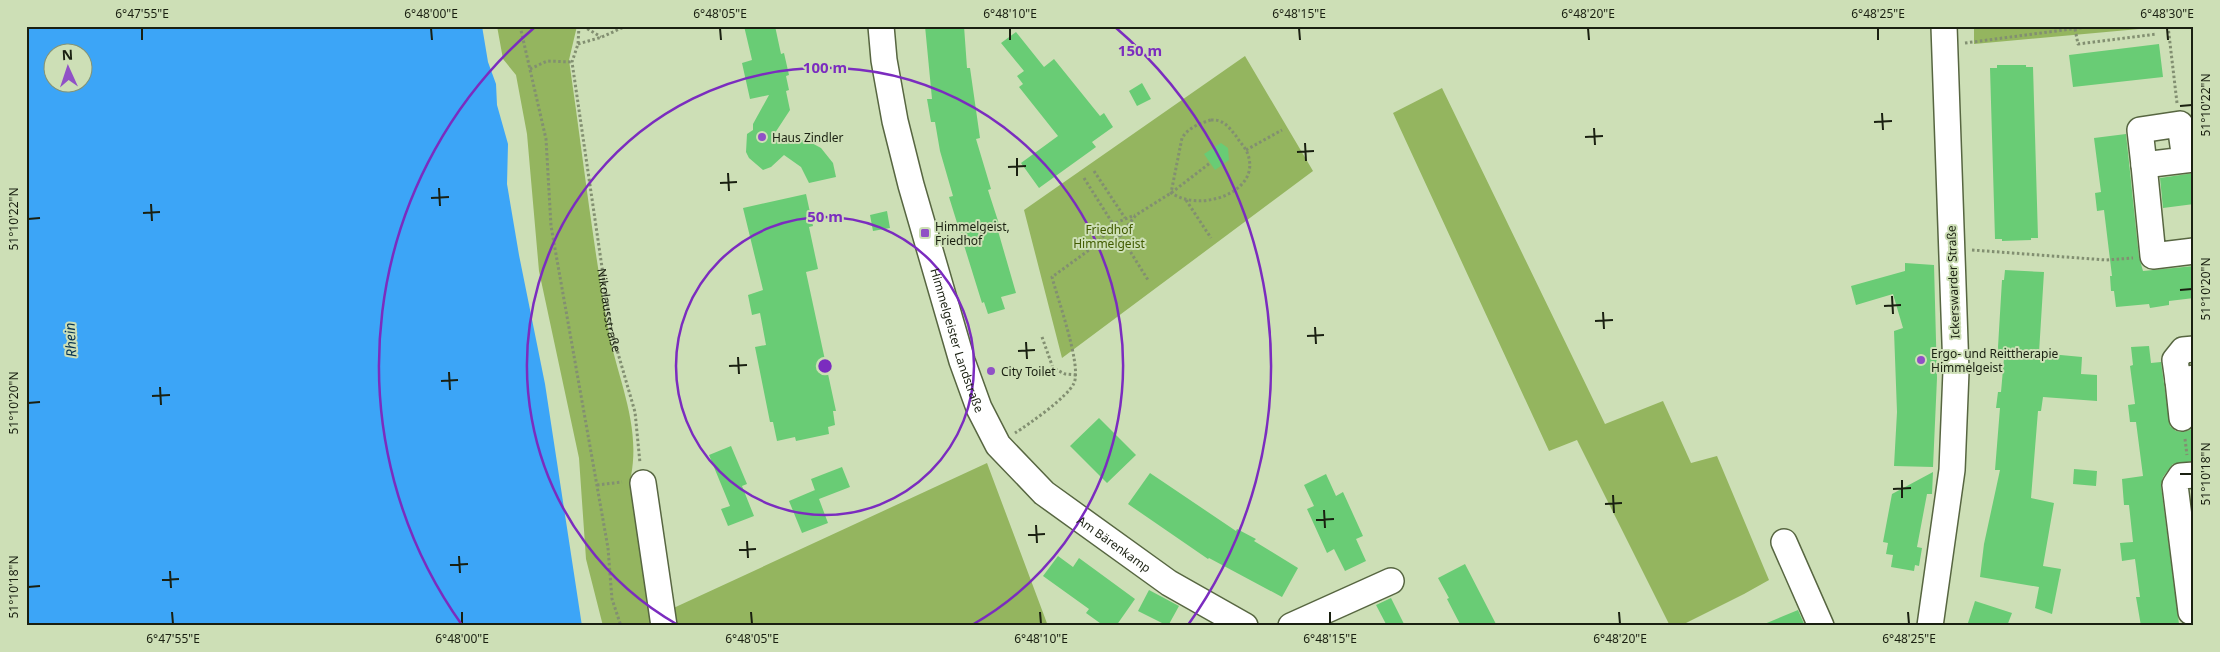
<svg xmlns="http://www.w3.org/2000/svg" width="2220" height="652" font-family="'Noto Sans',sans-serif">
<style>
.green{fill:#94b55f}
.water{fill:#3ca5f7;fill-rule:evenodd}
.building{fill:#69cc75}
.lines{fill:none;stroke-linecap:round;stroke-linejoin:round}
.minor-casing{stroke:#576641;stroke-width:28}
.path{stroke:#828f71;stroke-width:3;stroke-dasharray:2.5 2.5;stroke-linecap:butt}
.minor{stroke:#fff;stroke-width:25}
.ticks{fill:none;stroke:#1a2011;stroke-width:2}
.ring{fill:none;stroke:#7b2cbf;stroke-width:2.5}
.poi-dot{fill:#9051c6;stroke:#cddfb6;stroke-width:2}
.labels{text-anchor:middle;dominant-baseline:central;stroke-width:4;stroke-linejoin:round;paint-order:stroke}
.poi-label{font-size:12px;fill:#1a2011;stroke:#cddfb6;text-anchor:start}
.park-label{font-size:12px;fill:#415b01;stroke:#cddfb6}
.street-label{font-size:12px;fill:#1a2011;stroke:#cddfb6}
.water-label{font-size:14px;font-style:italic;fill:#053151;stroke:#cddfb6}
.centre{fill:#7b2cbf;stroke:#cddfb6;stroke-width:2.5}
.ring-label{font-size:15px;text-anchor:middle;font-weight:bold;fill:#7b2cbf;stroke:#cddfb6;stroke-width:4;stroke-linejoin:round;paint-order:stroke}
.neatline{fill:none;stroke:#1a2011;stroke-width:2}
.ticks-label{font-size:12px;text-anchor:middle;fill:#1a2011}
</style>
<rect width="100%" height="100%" fill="#cddfb6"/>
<path class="green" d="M497,26h80l-8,34c13,89 23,179 39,268 9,50 33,96 23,148l29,150h-57l-17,-67 -7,-101 -40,-187 -12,-137 -11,-59 -13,-16z
M1974,26h198l-198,18z
M1245,56l68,115 -251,187 -38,-148z
M1442,88l163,336 58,-23 28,62 26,-7 52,124 -25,14 -64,32h-10l-93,-186 -28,11 -156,-338z
M987,463l61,163h-379l-2,-15z"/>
<path class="water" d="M26,26h456l6,36 8,22 1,21 11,39 -1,40 12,71 26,129 37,242h-556zM52,52h30v30h-30z"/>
<path class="building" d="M744,26h31l6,28 3,-1 5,22 -3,1 3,14 -3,1 4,19 -17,26 35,5 13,7 12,15 3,14 -27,6 -8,-16 -17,-12 -13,12 -8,3 -14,-12 -3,-6 1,-18 6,-4v-6l16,-29 -19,4 -8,-36 10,-3z
M925,26h39l3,42h3l10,70 -4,1 15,50 -3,1 11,34h-3l20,69 -15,4 4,12 -17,5 -4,-12 -2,1 -33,-106 4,-1 -13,-45 -5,-29h-4l-4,-23h5z
M1016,32l28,35 10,-8 46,57 4,-3 9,14 -21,15 4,5 -57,41 -18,-25 37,-27 -39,-49 4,-3 -6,-8 7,-5 -23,-28z
M2159,44l4,33 -90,10 -4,-32z
M1997,65h29v2h7l5,171h-7v2l-29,1v-2h-7l-5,-171h7z
M1142,83l9,16 -14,7 -8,-15z
M2126,134l13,123 4,14 51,-5v32l-25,3v4l-19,3 -1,-4 -33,3 -2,-16h-3l-1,-15h2l-8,-66 -7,1 -2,-18 6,-1 -7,-54z
M1221,143l7,5 1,12 -14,10 -11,-16z
M2194,173v31l-31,4 -3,-30z
M806,194l7,32 -4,1 9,42 -12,3 30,139h-3l2,14 -7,2 1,7 -33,7 -1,-4 -18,4 -4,-19h-3l-15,-75 11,-2 -6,-32 -8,2 -4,-20 15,-5 -20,-82z
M887,211l3,17 -17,3 -3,-16z
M1905,263l29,2 3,113 -4,89 -39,-1 3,-54 -3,-81 9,-3 -10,-34 -37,11 -5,-19 54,-15z
M2005,270l39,2 -5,81 43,4 -1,17 16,1v26l-54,-4 -2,14h-3l-7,87 23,5 -11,63 18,3 -9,45 -17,-6 4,-21 -59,-10 4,-33 16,-74h-5l5,-62h-4l2,-16h3l3,-34h-5l-1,-11 4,-67h2z
M2149,346l2,17 10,-1 9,64 6,5 7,1 7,-2 4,-4v35l-21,3 -10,13 -2,9 18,138 -9,2h-29l-5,-29h4l-5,-38 -13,2 -2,-18 13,-1 -4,-37h-5l-2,-26 21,-3 -7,-54h-6l-2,-17 7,-1 -5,-38 3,-1 -2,-18z
M1099,418l37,37 -29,28 -37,-37z
M731,446l16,38 -5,2 12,30 -26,10 -7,-17 9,-3 -21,-51z
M842,467l8,20 -31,12 9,24 -26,10 -13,-32 26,-11 3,9 -7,-20z
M2074,469l23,2 -1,15 -23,-2z
M1933,472l-1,22h-5l-10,53 5,1 -3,18 -4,-1 -1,6 -23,-4 2,-12 -7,-1 2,-11 -5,-1 9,-48z
M1150,473l86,58 1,-2 19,10 -2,2 44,27 -16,29 -73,-39 -1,1 -80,-55z
M1326,474l10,22 7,-4 20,44 -7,3 10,22 -21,10 -11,-22 -7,4 -20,-44 7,-3 -10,-21z
M1058,556l15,11 6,-9 56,41 -19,27h-12l-18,-13 3,-4 -46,-33z
M1465,564l32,62h-36l-14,-27 2,-1 -11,-20z
M1149,590l30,16 -11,20 -30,-15z
M1391,598l14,28h-18l-11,-21z
M1975,601l37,12 -5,13h-40z
M1798,610l7,16h-43v-1z"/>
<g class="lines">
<defs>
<g id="minor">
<path id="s2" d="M881,26l3,34 11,61 16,64 51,176 17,47 19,37 46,48 125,90 76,43"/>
<path d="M2185,160l-41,5 -4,-35 40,-6 5,36 9,-1"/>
<path d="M2144,165l9,91 41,-5"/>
<path d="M2194,349l-11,1 -8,10 3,21 16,-3"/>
<path d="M2178,381l4,37"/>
<path d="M643,483l21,143"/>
<path d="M1784,542l37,84"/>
<path d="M2191,612l-16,-127 6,-9 13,-1"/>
<path d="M1291,626l100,-45"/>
<path d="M1930,626l22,-156 4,-99 -12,-345"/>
</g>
</defs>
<use href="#minor" class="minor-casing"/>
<g class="path">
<path d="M520,26l26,113 5,87 57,322 4,51 9,27"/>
<path id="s1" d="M579,26l-1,18 -6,18 39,267 24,83 5,51"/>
<path d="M583,26l18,11"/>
<path d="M2168,26l9,77"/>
<path d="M2075,29l3,15 79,-10"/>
<path d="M1965,43l129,-17"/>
<path d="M578,44l24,-7 24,-11"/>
<path d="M530,69l17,-8 25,1"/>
<path d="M1211,120c12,-1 18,7 25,16 3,5 8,10 11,16 15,36 -34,55 -62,47 -5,-1 -10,-4 -14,-6l11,-55c6,-10 18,-15 29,-18z"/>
<path d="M1246,150l36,-20"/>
<path d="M1094,171l31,47"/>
<path d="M1084,178l29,46"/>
<path d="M1186,200l25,38"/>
<path d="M1120,235l28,45"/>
<path d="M1096,245l17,-21 22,-9"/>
<path d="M1972,250l134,10 27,-2"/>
<path d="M1042,337l11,31 12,6 11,1"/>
<path d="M1015,433c14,-9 53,-36 59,-50 8,-17 -17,-86 -22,-106l44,-32 10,-3 14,-7 16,-20 35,-22 39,-30"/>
<path d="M2185,439l2,16"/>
<path d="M597,485l25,-3"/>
</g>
<use href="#minor" class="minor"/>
</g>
<path class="ticks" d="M142,28v12M431,28l1,12M720,28l1,12M1010,28v12M1299,28l1,12M1588,28l1,12M1878,28v12M2167,28l1,12M2180,106l12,-1M1882,113l1,17M1874,122l18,-1M1594,128l1,17M1585,137l18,-1M1305,143l1,18M1297,152l17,-1M1017,158v18M1008,167l18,-1M728,173l1,18M720,183l17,-1M439,188l1,18M431,198l18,-1M151,204l1,17M143,213l17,-1M28,219l12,-1M2180,290l12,-1M1892,296l1,18M1884,306l17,-1M1603,312l1,17M1595,321l18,-1M1315,327l1,17M1307,336l17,-1M1026,342l1,17M1018,351l17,-1M738,357l1,17M729,366l18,-1M449,372l1,18M441,381l17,-1M160,387l1,18M152,396l18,-1M28,403l12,-1M2180,474h12M1902,480v18M1893,489l18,-1M1613,495l1,18M1605,504l17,-1M1324,510l1,18M1316,520l18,-1M1036,525l1,18M1028,535l17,-1M747,541l1,17M739,550l17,-1M459,556l1,17M450,565l18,-1M170,571l1,17M162,580l17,-1M28,587l12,-1M172,612l1,12M462,612v12M751,612l1,12M1040,612l1,12M1330,612v12M1619,612l1,12M1908,612l1,12"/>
<g class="ring">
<circle cx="825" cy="366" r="149"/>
<path d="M678 625A298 298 0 1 1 972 625"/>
<path d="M462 625A446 446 0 0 1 535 27M1115 27A446 446 0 0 1 1188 625"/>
</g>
<g class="poi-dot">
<circle cx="762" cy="137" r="5"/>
<rect x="920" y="228" width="10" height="10" rx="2.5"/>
<circle cx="1921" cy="360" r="5"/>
<circle cx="991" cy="371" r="5"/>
</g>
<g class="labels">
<g class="poi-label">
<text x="772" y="137">Haus Zindler</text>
<text x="935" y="226">Himmelgeist,<tspan x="935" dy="14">Friedhof</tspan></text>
<text x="1931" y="353">Ergo- und Reittherapie<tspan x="1931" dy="14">Himmelgeist</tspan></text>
<text x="1001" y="371">City Toilet</text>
</g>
<g class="park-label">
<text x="1109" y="229">Friedhof<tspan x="1109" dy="14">Himmelgeist</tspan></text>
</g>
<g class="street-label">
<text transform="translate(1953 282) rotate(-92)">Ickerswarder Straße</text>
<text stroke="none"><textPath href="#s1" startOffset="288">Nikolausstraße</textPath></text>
<text stroke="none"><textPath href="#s2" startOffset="324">Himmelgeister Landstraße</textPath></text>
<text stroke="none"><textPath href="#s2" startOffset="590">Am Bärenkamp</textPath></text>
</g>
<g class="water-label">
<text transform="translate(70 340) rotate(-93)">Rhein</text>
</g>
</g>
<circle cx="825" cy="366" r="8" class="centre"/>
<g class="ring-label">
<text x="1140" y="56">150 m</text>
<text x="825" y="73">100 m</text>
<text x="825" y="222">50 m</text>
</g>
<rect width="2220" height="652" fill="none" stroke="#cddfb6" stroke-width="55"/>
<g transform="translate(68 68) rotate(357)"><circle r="24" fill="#cddfb6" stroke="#859374"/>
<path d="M0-4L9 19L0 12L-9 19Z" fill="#9051c6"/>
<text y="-8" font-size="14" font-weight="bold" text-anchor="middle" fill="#1a2011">N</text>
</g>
<rect x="28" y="28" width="2164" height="596" class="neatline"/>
<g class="ticks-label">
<text x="142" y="18">6°47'55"E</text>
<text x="431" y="18">6°48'00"E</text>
<text x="720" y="18">6°48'05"E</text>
<text x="1010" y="18">6°48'10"E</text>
<text x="1299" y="18">6°48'15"E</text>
<text x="1588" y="18">6°48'20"E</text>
<text x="1878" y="18">6°48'25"E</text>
<text x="2167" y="18">6°48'30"E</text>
<text transform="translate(2206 105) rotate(-90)" y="4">51°10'22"N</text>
<text transform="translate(14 219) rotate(-90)" y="4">51°10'22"N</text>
<text transform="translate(2206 289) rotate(-90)" y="4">51°10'20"N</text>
<text transform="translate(14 403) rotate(-90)" y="4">51°10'20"N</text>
<text transform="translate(2206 474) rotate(-90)" y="4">51°10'18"N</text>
<text transform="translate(14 587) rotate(-90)" y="4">51°10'18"N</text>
<text x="173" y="643">6°47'55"E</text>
<text x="462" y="643">6°48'00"E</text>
<text x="752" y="643">6°48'05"E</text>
<text x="1041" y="643">6°48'10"E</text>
<text x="1330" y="643">6°48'15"E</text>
<text x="1620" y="643">6°48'20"E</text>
<text x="1909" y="643">6°48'25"E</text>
</g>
</svg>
